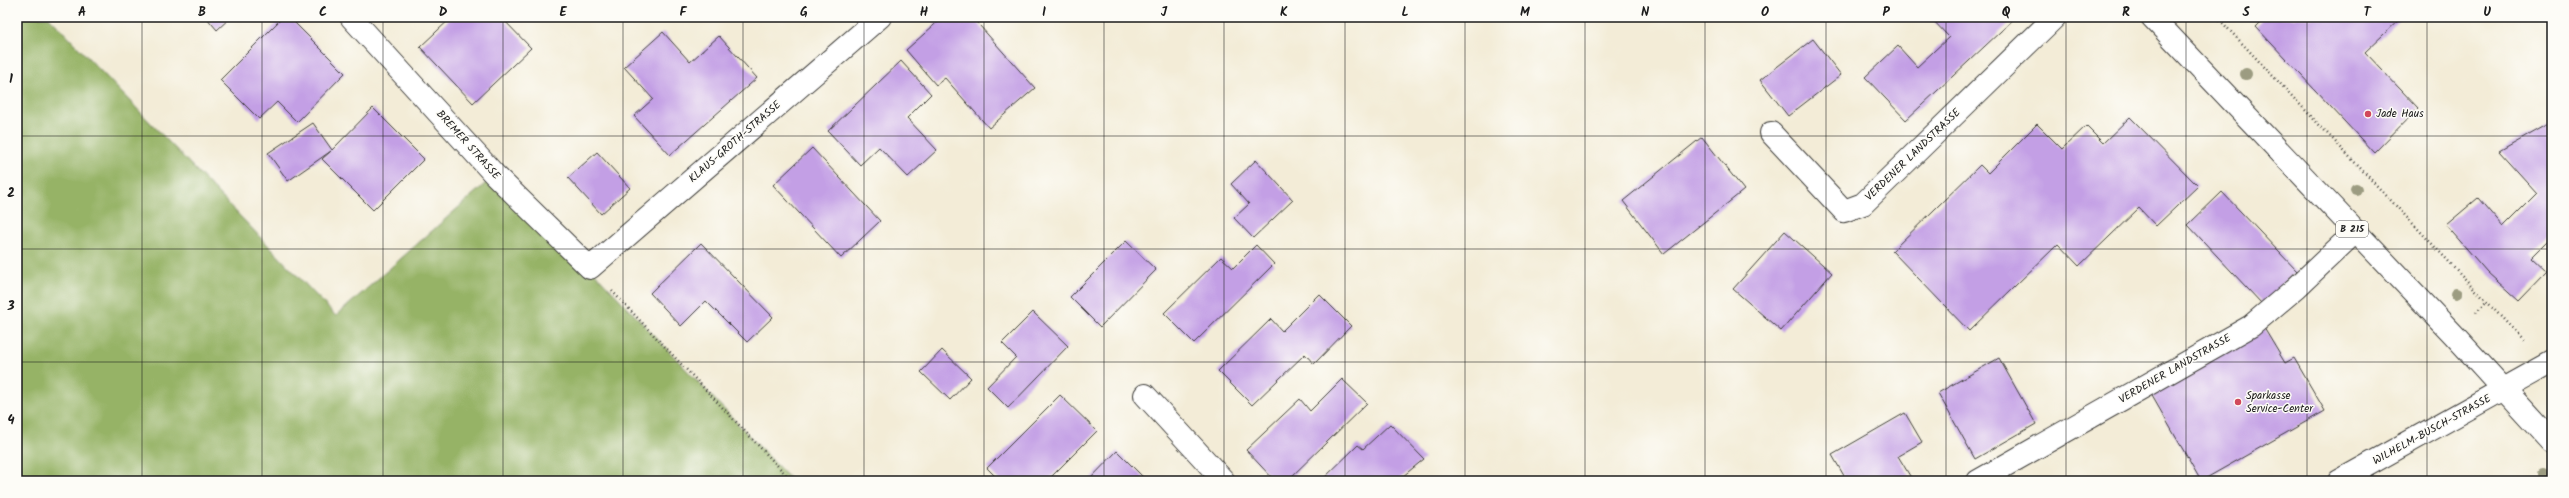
<svg xmlns="http://www.w3.org/2000/svg" width="2569" height="498" font-family="Kalam,sans-serif">
<style>
.forest{fill:#96b366;stroke:#596841}
.building{fill:#c39fe5}
.lines{fill:none;stroke-linecap:round;stroke-linejoin:round}
.minor-casing{stroke:#3c3b38;stroke-width:24}
.major-casing{stroke:#3c3b38;stroke-width:24}
.path{stroke:#3c3b38;stroke-width:2.5;stroke-dasharray:1 3;stroke-linecap:butt}
.minor{stroke:#fff;stroke-width:22}
.major{stroke:#fff;stroke-width:22}
.tree{fill:#9c9c81}
.grid{fill:none;stroke:#1c1c1c;stroke-width:1;stroke-opacity:0.55}
.poi-dot{fill:#d1495b;stroke:#fdfcf7;stroke-width:1.5}
.labels{text-anchor:middle;dominant-baseline:central;stroke-width:3;stroke-linejoin:round;paint-order:stroke}
.shield{fill:#fdfcf7;stroke:#605f5e;stroke-width:1}
.shield-label{font-size:10px;font-weight:bold;fill:#1c1c1c}
.poi-label{font-size:11px;fill:#1c1c1c;stroke:#fdfcf7;text-anchor:start}
.street-label{font-size:11px;fill:#1c1c1c;stroke:#fdfcf7}
.neatline{fill:none;stroke:#1c1c1c;stroke-width:1.5}
.grid-label{font-size:13px;text-anchor:middle;font-weight:bold;fill:#1c1c1c}
</style>
<rect width="100%" height="100%" fill="#fdfcf7"/>
<filter id="ink" filterUnits="userSpaceOnUse"><feTurbulence type="fractalNoise" baseFrequency=".025" numOctaves="2"/><feDisplacementMap in="SourceGraphic" scale="8" xChannelSelector="R" yChannelSelector="G"/><feConvolveMatrix kernelMatrix="1 2 1 2 8 2 1 2 1" color-interpolation-filters="sRGB"/></filter>
<filter id="wash" filterUnits="userSpaceOnUse"><feTurbulence type="fractalNoise" baseFrequency=".012" numOctaves="4" result="noise"/><feDisplacementMap in="SourceGraphic" scale="16" xChannelSelector="R" yChannelSelector="G"/><feGaussianBlur stdDeviation="0.9" result="paint"/><feColorMatrix in="noise" values="0 0 0 0 0 0 0 0 0 0 0 0 0 0 0 0 0 1.4 0 .05"/><feComposite in="paint" operator="in"/></filter>
<g filter="url(#wash)">
<rect width="100%" height="100%" fill="#f3ecd7"/>
<path class="forest" d="M17,17h32l287,299 159,-141 95,93 202,213h-775z"/>
<g id="blocks">
<path class="building" d="M206,17h25l-14,13z
M283,17h6l56,56 -48,49 -20,-20 -18,17 -39,-39z
M452,17h49l30,31 -58,55 -53,-56z
M943,17h29l63,71 -46,40 -44,-50 -9,7 -30,-35z
M1930,17h86l-110,103 -41,-43 33,-31 19,21 32,-30z
M2266,17l65,2 71,-2 -37,35 53,56 -44,45 -118,-126z
M663,32l27,30 29,-26 38,42 -87,77 -36,-39 19,-17 -29,-32z
M1813,39l28,36 -53,41 -28,-36z
M901,61l30,33 -24,24 30,32 -29,27 -29,-30 -19,18 -32,-34z
M373,108l51,51 -51,51 -51,-51 9,-8 -43,30 -20,-28 45,-30 19,27z
M2130,117l68,69 -42,40 -17,-18 -60,58 -21,-22 -89,87 -77,-80 88,-86 8,8 49,-49 25,25 24,-23 17,17z
M2552,121v115l-21,21 16,15 -28,29 -32,-29 -41,-47 32,-27 25,29 34,-34 -38,-42z
M1702,137l42,53 -80,64 -41,-53z
M812,148l68,73 -39,37 -68,-73z
M597,152l33,36 -29,26 -33,-36z
M1256,160l37,40 -40,38 -19,-20 15,-14 -18,-20z
M2222,192l75,79 -35,33 -74,-79z
M1785,231l47,42 -51,58 -48,-42z
M1126,241l30,29 -56,57 -30,-30z
M701,243l72,74 -26,25 -41,-41 -25,25 -31,-33z
M1256,245l18,19 -80,79 -30,-30 57,-56 12,11z
M1319,294l32,32 -37,38 -9,-10 -53,51 -34,-34 53,-52 11,12z
M1033,312l35,34 -60,62 -21,-21 29,-30 -14,-14z
M2264,328l21,35 9,-5 31,53 -124,70 -50,-87z
M942,350l29,28 -21,22 -29,-28z
M1999,358l37,66 -61,35 -37,-66z
M1342,379l25,24 -80,78h-12l-29,-31 54,-51 10,12z
M1060,395l37,36 -50,50h-47l-13,-13z
M1905,413l17,29 -24,14 15,25h-66l-15,-26z
M1390,424l34,35 -27,22h-76l37,-36 5,4z
M1117,451l30,30h-59z"/>
</g>
</g>
<g filter="url(#ink)">
<use href="#blocks" fill-opacity="0" stroke="#3c3b38" stroke-width="1"/>
<g class="lines">
<defs>
<path id="minor" d="M351,17l144,158 95,93 290,-251
M1771,133l73,78 19,-7 192,-187
M1145,395l79,86
M1978,481l273,-155 46,-39 58,-55
M2339,481l213,-119"/>
<path id="major" d="M2152,17l302,318 98,107"/>
</defs>
<use href="#minor" class="minor-casing"/>
<use href="#major" class="major-casing"/>
<path class="path" d="M2217,17l308,325
M612,291l180,190
M2476,312l11,-11"/>
<use href="#minor" class="minor"/>
<use href="#major" class="major"/>
</g>
<g class="tree">
<circle cx="2246" cy="74" r="6"/>
<circle cx="2356" cy="189" r="6"/>
<circle cx="2456" cy="294" r="6"/>
<circle cx="2542" cy="474" r="6"/>
</g>
</g>
<path class="grid" d="M142,17v464M262,17v464M383,17v464M503,17v464M623,17v464M743,17v464M864,17v464M984,17v464M1104,17v464M1224,17v464M1345,17v464M1465,17v464M1585,17v464M1705,17v464M1826,17v464M1946,17v464M2066,17v464M2186,17v464M2307,17v464M2427,17v464M17,136h2535M17,249h2535M17,362h2535"/>
<g class="poi-dot">
<circle cx="2368" cy="114" r="4"/>
<circle cx="2238" cy="402" r="4"/>
</g>
<g class="labels">
<rect class="shield" x="2336" y="221" width="32" height="16" rx="3"/>
<g class="shield-label">
<text x="2352" y="229">B 215</text>
</g>
<g class="poi-label">
<text x="2376" y="114">Jade Haus</text>
<text x="2246" y="396">Sparkasse<tspan x="2246" dy="13">Service-Center</tspan></text>
</g>
<g class="street-label">
<text transform="translate(735 142) rotate(-41)">KLAUS-GROTH-STRASSE</text>
<text transform="translate(468 145) rotate(48)">BREMER STRASSE</text>
<text transform="translate(1913 155) rotate(-44)">VERDENER LANDSTRASSE</text>
<text transform="translate(2175 369) rotate(-30)">VERDENER LANDSTRASSE</text>
<text transform="translate(2432 430) rotate(-29)">WILHELM-BUSCH-STRASSE</text>
</g>
</g>
<rect width="2569" height="498" fill="none" stroke="#fdfcf7" stroke-width="44"/>
<rect x="22" y="22" width="2525" height="454" class="neatline"/>
<g class="grid-label">
<text x="82" y="16">A</text>
<text x="202" y="16">B</text>
<text x="323" y="16">C</text>
<text x="443" y="16">D</text>
<text x="563" y="16">E</text>
<text x="683" y="16">F</text>
<text x="804" y="16">G</text>
<text x="924" y="16">H</text>
<text x="1044" y="16">I</text>
<text x="1164" y="16">J</text>
<text x="1284" y="16">K</text>
<text x="1405" y="16">L</text>
<text x="1525" y="16">M</text>
<text x="1645" y="16">N</text>
<text x="1765" y="16">O</text>
<text x="1886" y="16">P</text>
<text x="2006" y="16">Q</text>
<text x="2126" y="16">R</text>
<text x="2246" y="16">S</text>
<text x="2367" y="16">T</text>
<text x="2487" y="16">U</text>
<text x="11" y="83">1</text>
<text x="11" y="197">2</text>
<text x="11" y="310">3</text>
<text x="11" y="424">4</text>
</g>
</svg>
